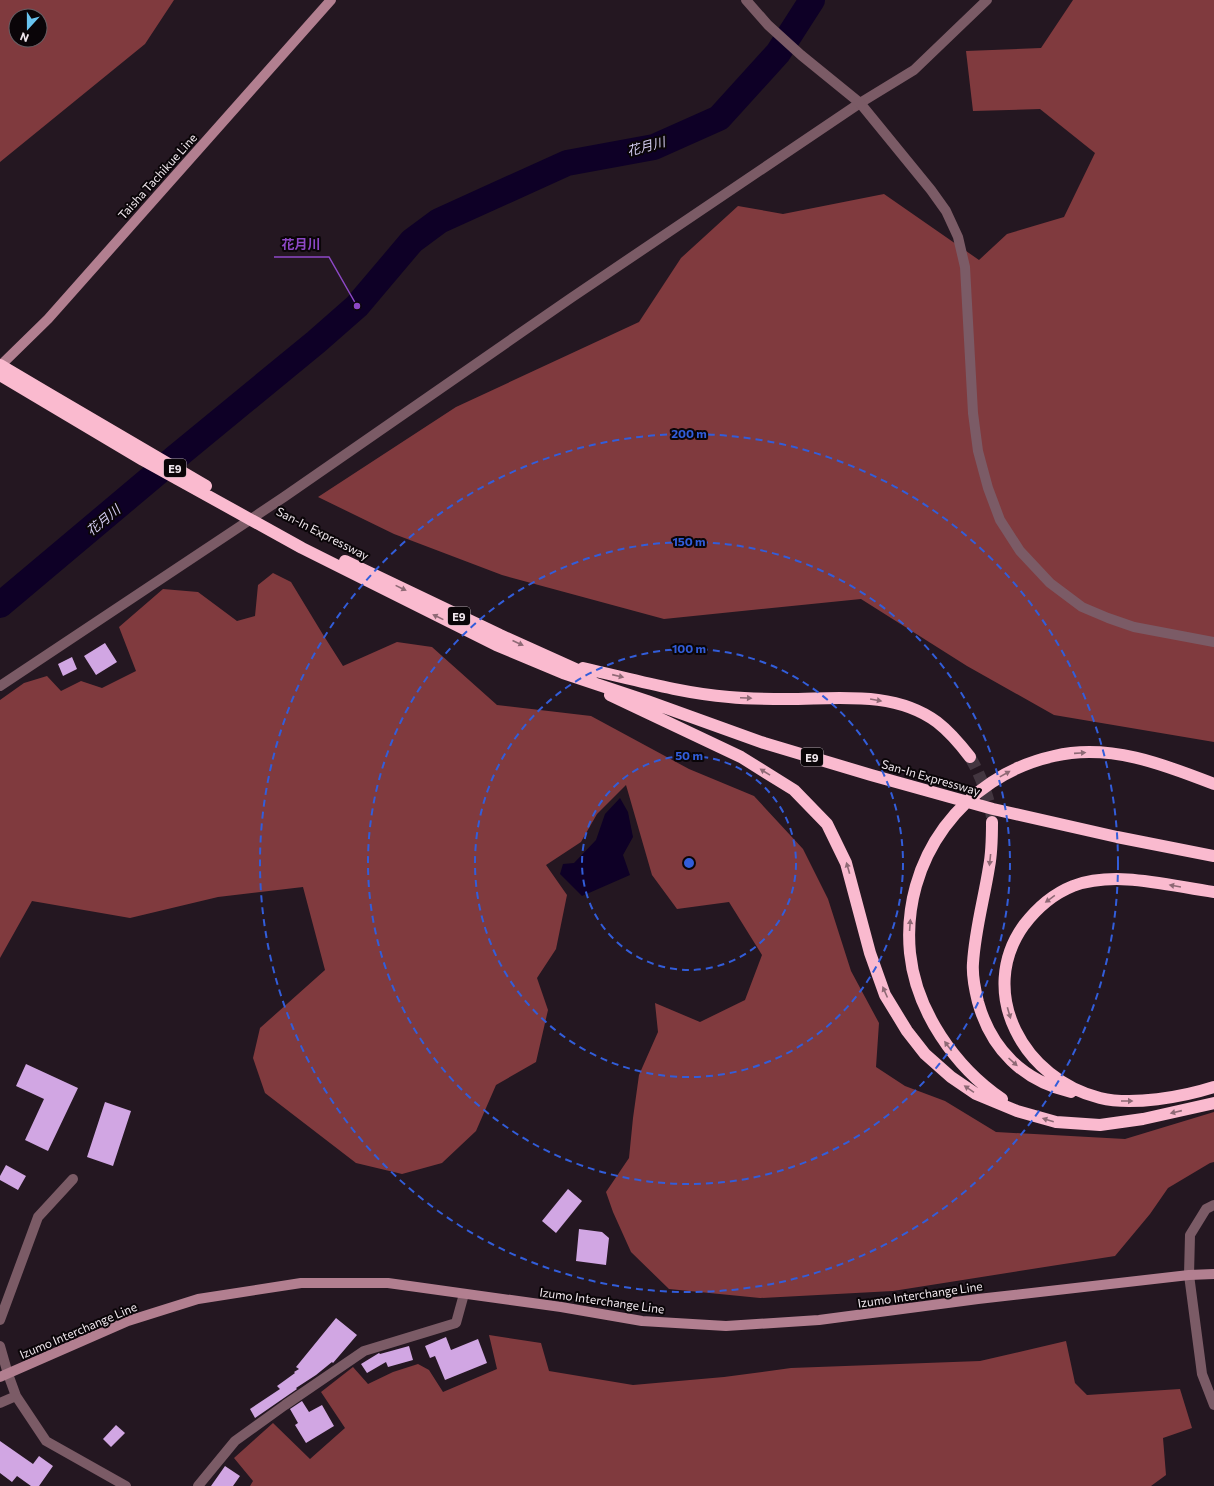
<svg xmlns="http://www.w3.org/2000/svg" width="1214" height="1486" font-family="Commissioner,'Noto Sans JP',sans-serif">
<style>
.forest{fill:#803a3e;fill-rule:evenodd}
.water{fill:#0e0026}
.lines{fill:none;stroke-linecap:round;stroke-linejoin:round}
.river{stroke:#0e0026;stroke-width:26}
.building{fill:#d1a6e3}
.motorway-tunnel{stroke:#433640;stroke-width:12;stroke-dasharray:12 6;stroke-linecap:butt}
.minor{stroke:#7b5b66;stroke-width:10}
.tertiary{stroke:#7b5b66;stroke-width:10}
.secondary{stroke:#b27f90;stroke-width:10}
.motorway{stroke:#fabacf;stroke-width:12}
.oneway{fill:#8e6975}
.ring{fill:none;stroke:#325dda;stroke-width:2;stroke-dasharray:7 5}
.labels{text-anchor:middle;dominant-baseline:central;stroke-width:4;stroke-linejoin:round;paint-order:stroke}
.shield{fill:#0a0508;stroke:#aba3a8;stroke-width:1}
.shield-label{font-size:11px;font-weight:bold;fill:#f0e7ed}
.street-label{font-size:12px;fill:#f0e7ed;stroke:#0a0508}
.water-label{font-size:13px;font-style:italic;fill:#d5cef3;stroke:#0a0508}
.centre{fill:#325dda;stroke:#0a0508;stroke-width:2}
.ring-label{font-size:12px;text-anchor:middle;font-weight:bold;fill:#325dda;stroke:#0a0508;stroke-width:4;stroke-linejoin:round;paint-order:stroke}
.leader{fill:none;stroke:#8d48c6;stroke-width:1.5}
.callout-dot{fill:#8d48c6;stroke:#0a0508;stroke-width:1.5}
.callout-label{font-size:13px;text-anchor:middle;font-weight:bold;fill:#8d48c6;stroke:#0a0508;stroke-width:4;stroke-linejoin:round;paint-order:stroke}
</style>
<rect width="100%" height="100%" fill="#241721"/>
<path class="forest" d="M0,0h174l-29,44 -145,118zM16,16h24v24h-24z
M1073,0h141v742l-160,-27 -87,-49 -106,-67 -197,20 -162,-44 -108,-41 -76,-37 138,-90 183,-85 42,-64 57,-52 45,8 101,-20 95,66 28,-26 57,-17 31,-64 -55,-44 -67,2 -7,-60 75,-3z
M273,573l18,9 31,51 21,33 54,-24 35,5 65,58 94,11 98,53 65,27 49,53 25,50 23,72 28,52 -3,44 29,19 40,15 51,31 129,7 89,-27v50l-4,1 -42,25 -18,26 -35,42 -222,35 -133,7 -91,-9 -38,-37 -18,-40 -7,-20 23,-34 4,-40 6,-43 19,-43 -3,-29 45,19 45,-22 17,-45 -33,-53 -52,7 -25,-34 -26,-90 -29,29 -16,28 -35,23 21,30 -11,54 -19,29 11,32 -12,52 -40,23 -20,46 -34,32 -40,11 -46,-11 -91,-70 -12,-35 7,-30 65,-58 -22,-83 -85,10 -88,21 -98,-17 -32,57v-258l24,-17 23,-7 14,15 20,-10 21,7 34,-17 -17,-44 44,-38 35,3 39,29 18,-5 3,-31z
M489,1335l52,8 8,28 84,14 91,-8 67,-9 189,-7 86,-20 9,42 12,12 93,-6 12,39 -29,10 3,37 -15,11h-901l3,-5 -19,-23 39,-35 37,36 35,-31 -24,-36 32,-25 15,17 25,-12 25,-8 11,6 14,22 54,-23z"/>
<path class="water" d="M620,798l8,14 5,25 -10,18 7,20 -48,21 -22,-22 3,-10 11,-1 22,-23 9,-26z"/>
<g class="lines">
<path class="river" d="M0,605l176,-148 140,-115 41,-36 55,-65 27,-20 128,-58 87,-16 65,-29 59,-65 34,-53"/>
</g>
<path class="building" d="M105,643l12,19 -21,13 -12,-19z
M72,657l5,12 -14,7 -5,-12z
M26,1064l52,24 -30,63 -23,-11 19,-41 -28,-13z
M105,1102l26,9 -18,55 -26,-9z
M6,1165l20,11 -8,14 -18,-10v-4z
M568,1189l14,12 -26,32 -14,-12z
M579,1229l23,3 7,6 -3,27 -30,-4z
M336,1318l21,17 -24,28 -1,-1 -16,13 -20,13 1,1 -42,29 -5,-9 30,-20 -3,-3 18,-13 -1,-1 5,-3 -3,-2z
M446,1337l5,13 27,-11 9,24 -42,17 -10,-24 -5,2 -5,-12z
M409,1346l4,14 -25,7 -2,-5 -19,11 -6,-9 18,-11 1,1z
M302,1401l7,11 13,-7 12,21 -28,17 -11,-18 3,-2 -8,-14z
M116,1425l9,8 -14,14 -8,-8z
M0,1441l33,23 6,-8 14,10 -14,20h-8l-14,-10 -5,6 -12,-9z
M225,1466l15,10 -7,10h-22z"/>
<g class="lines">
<path class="motorway-tunnel" d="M970,757c11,19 18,38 22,60"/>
<path class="minor" d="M0,686l284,-189 287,-199 289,-195 54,-33 73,-70
M0,1320l38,-103 35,-38
M0,1346l8,28 8,22 30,45 80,45
M0,1403l16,-7
M198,1486l37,-45 50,-36 79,-54 92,-28 8,-29"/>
<path class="tertiary" d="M746,0l22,25 33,30 59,48 71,87 15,21 12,26 7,30 8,146 5,38 10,37 12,32 20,31 30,32 32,24 26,11 26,9 80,15
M1214,1205l-8,4 -16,26 -1,40 13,99 12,31"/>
<path class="secondary" d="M0,366l48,-47 283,-319
M0,1377l128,-56 70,-22 103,-16h87l173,24 81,14 84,5 93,-6 159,-21 211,-24 25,-1"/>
<path class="motorway" d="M0,365l49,29 157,92
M0,375l143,85 159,88 194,97 67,28 84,28 117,42 107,32 122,34 124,28 97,19
M345,561l155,74 91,41
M583,668c49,11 97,25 146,29 19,2 38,2 58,2 49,0 107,-9 150,23 13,10 23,22 33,35
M610,695l131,62 53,33 33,34 19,39 24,90 15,42 22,36 18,23 26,23 25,17 41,17 39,11 44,3 43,-6 71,-16
M992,822c0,15 0,30 -3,45 -5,32 -14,63 -16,96 -1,12 2,27 5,39 13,47 45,79 93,90
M1214,892c-44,-6 -98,-22 -141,-6 -20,8 -36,22 -49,39 -49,68 1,155 76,173 32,8 83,-1 114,-11
M1002,1099c-47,-32 -86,-88 -92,-146 -9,-93 53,-177 144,-197 55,-13 109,8 160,28"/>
</g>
<defs><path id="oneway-solid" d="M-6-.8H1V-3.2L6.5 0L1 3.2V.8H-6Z"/></defs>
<g class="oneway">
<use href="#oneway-solid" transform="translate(401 588) rotate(26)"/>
<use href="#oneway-solid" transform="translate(438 617) rotate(-154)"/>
<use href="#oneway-solid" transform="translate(518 643) rotate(24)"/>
<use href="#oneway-solid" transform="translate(618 676) rotate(13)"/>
<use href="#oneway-solid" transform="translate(746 698) rotate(3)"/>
<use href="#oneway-solid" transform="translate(876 700) rotate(10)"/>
<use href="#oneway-solid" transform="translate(1080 753) rotate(-4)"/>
<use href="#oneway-solid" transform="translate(765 772) rotate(-148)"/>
<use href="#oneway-solid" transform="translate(1005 774) rotate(-29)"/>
<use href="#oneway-solid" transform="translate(990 860) rotate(96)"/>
<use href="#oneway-solid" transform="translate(848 868) rotate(-106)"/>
<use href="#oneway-solid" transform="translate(1175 886) rotate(-170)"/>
<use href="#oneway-solid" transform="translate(1050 899) rotate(144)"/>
<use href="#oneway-solid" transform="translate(910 925) rotate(-86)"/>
<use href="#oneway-solid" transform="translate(885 992) rotate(-114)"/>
<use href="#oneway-solid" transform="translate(1009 1013) rotate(74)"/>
<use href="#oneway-solid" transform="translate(948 1046) rotate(-127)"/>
<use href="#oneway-solid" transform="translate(1013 1062) rotate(42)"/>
<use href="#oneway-solid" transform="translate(969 1089) rotate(-146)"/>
<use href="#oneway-solid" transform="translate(1127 1101)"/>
<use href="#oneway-solid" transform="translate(1176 1112) rotate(167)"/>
<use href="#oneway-solid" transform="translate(1048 1120) rotate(-163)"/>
</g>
<g class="ring">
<circle cx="689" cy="863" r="107"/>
<circle cx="689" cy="863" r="214"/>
<circle cx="689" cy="863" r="321"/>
<circle cx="689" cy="863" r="429"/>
</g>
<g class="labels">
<g class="shield">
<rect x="164" y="459" width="22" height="18" rx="3"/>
<rect x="448" y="607" width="22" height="18" rx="3"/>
<rect x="801" y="748" width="22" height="18" rx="3"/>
</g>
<g class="shield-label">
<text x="175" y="468">E9</text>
<text x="459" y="616">E9</text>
<text x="812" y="757">E9</text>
</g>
<g class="street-label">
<text transform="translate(157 176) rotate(-48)">Taisha Tachikue Line</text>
<text transform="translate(323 533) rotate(27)">San-In Expressway</text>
<text transform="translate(931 777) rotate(16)">San-In Expressway</text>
<text transform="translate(920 1294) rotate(-8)">Izumo Interchange Line</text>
<text transform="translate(602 1300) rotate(8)">Izumo Interchange Line</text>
<text transform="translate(78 1330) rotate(-23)">Izumo Interchange Line</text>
</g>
<g class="water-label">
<text transform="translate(646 146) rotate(-15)">花月川</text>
<text transform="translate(103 520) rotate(-40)">花月川</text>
</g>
</g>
<circle cx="689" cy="863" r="6" class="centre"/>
<g class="ring-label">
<text x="689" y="438">200 m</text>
<text x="689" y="546">150 m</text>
<text x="689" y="653">100 m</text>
<text x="689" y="760">50 m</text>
</g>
<path class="leader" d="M357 306L329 257H274"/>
<circle class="callout-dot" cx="357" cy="306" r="4"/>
<g class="callout-label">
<text x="301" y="249">花月川</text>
</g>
<g transform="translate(28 28) rotate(201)"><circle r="19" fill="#0a0508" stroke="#665f64"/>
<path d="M0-3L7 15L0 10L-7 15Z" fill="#69c4f0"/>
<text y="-6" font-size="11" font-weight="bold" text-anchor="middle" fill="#f0e7ed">N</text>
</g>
</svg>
